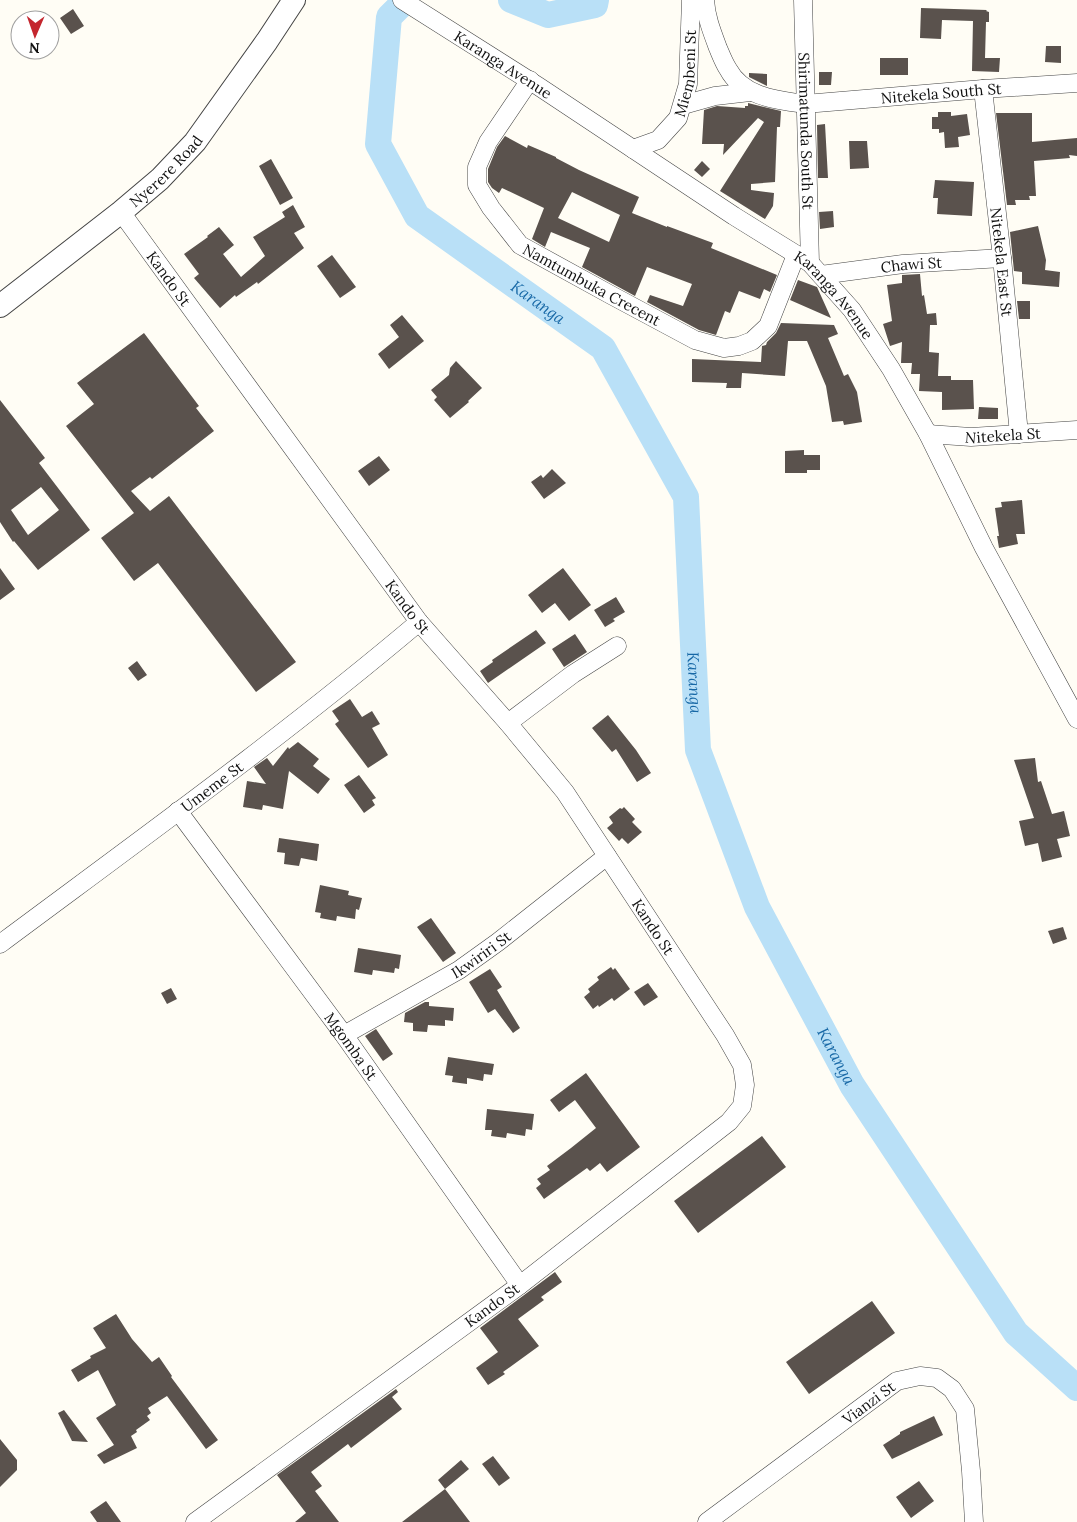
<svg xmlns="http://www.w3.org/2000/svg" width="1077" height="1522" font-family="Lora,serif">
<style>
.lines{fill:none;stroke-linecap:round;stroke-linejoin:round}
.river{stroke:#b9e0f7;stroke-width:26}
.building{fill:#5a524d;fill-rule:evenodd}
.minor-casing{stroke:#444;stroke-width:19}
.tertiary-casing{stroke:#444;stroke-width:24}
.minor{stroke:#fff;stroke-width:18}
.tertiary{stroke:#fff;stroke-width:22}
.labels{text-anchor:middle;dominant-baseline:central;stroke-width:5;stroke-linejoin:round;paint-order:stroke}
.street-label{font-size:15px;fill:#111;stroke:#fff}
.water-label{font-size:16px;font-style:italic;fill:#1768a6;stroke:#fff}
</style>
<rect width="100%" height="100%" fill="#fffdf5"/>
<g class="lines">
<g class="river">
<path id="s1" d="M406,0l-17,17 -11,127 39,72 186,132 83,149 12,253 59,157 95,178 164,248 61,55"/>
<path d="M511,0l37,15 47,-10 1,-5"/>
</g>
</g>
<path class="building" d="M921,8l66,2 -1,1 3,1v10h-3l-1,36h15l-1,14 -27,-1 1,-50 -31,-1 -1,19 -21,-1z
M73,9l11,17 -13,8 -11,-16z
M1046,46h15v17l-16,-1z
M880,58h28v17h-28z
M819,72h13l-1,13h-12z
M749,73l18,1v12l-18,-9z
M748,103l33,8 -1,16h-3l-2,55 -24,2v6l23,3 -1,13 -8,13 -45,-28 44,-69 -6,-4 -35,37 1,-11h-22l2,-34 13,-4 28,2v-2h3z
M938,112h13v4l16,-2 3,21 -12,2 1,10 -14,1 -1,-16 -5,1v-4h-7v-12h6z
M996,113h36v29l45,-4v18l-8,-1 1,3 -36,3 2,35h-7l1,4h-15l1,5h-9z
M825,124l3,54h-10l-1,-53z
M505,136l22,12 1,-3 28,12v1l23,12 60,27 -7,16 35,14v-1l46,17 -2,5 66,27 -7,17 -6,-3 -4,10 -21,-8 -9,22 -5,-2 -9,24 -17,-5 -52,-28 3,-7 33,11 9,-22 -45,-17 -12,29 -53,-29 8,-19 -39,-16 -6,15 -13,-8 12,-31 -42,-20 -3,5 -7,-5 -4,-6v-13l9,-22zM572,192l48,23 -11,27 -51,-24z
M849,141h18l2,27 -19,1z
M271,159l22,39 -13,7 -21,-39z
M702,161l8,8 -8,8 -8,-7z
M935,180l39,2 -2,34 -35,-2 1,-16h-5z
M293,205l12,22 -11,6 10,15 -46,36 -1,-2 -21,15 -1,-2 -15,13 -26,-30 5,-4 -15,-20 24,-17 -1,-1 12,-9 15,18 -11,9 18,23 24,-21 -12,-19 32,-20 -3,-5z
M833,211l1,16 -14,2 -1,-17z
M1038,226l8,34 -1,10 15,2 -1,15 -37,-3v-12l-8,-1 -4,-39z
M332,255l24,32 -16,11 -23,-32z
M920,274l2,22 2,-1 3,19 9,-1 1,12h-7l-1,27 10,1 -1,23h13v4h22l1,29 -32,1v-18l-23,-1 1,-17h-9l1,-11h-11l1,-21 -12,4 -7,-22 9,-3 -5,-36 15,-2v-8z
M798,280l19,7 14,31 -41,-18z
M1017,301h13v18h-11z
M402,315l22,26 -35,28 -11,-15 21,-17 -9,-12z
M781,323l53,2 4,9 -10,4 16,38 4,-2 9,18 5,30 -18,3 -1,-4 -11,1 -6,-36 -19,-45h-19l-3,35 -43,-3 -1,15h-15l1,-5 -35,-1v-23l69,3 1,-16 4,-1 1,-3 9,-9z
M144,333l55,73 -3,2 18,23 -62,48 -2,-2 -19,14 19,20 19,-15 127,166 -40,30 -98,-129 -24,18 -33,-43 33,-25 -68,-87 28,-22 -17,-21z
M456,361l26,27 -14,13 1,1 -19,16 -16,-18 3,-3 -6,-7 18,-15 1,-7z
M0,400l45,58 -6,5 51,67 -52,40 -24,-29 -1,1 -13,-20zM41,487l18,23 -31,25 -17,-25z
M979,407l19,1v11h-20z
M804,450v5h16v15h-13v3h-22v-22z
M379,456l11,14 -21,16 -11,-15z
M552,469l14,14 -22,16 -13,-17 10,-7 2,3z
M1022,500l3,34h-9l2,10 -19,4 -2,-12h2l-4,-28 7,-1 -1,-5z
M0,568l15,21 -15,11z
M563,568l28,37 -22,16 -14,-18 -13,10 -14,-18z
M616,597l9,15 -12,7 2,2 -10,6 -11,-17z
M536,630l10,13 -58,40 -8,-12 13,-9 -1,-2z
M575,634l12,18 -23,15 -12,-18z
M137,661l10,14 -9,6 -10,-13z
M350,699l12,18 10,-6 8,13 -8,4 16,27 -20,13 -33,-44 4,-3 -7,-10z
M608,715l28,35 15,23 -14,9 -21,-33 -4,3 -20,-24z
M298,742l21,17 -6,7 17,13 -12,15 -29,-23 -6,38 -20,-4 -1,5 -19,-3 4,-26 19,3 -12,-17 13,-9 6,8 15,-19 1,2z
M1035,758l3,24 3,-1 11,33 12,-3 6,25 -13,3 5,18 -20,5 -4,-19 -13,3 -6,-25 15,-3 -20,-58z
M359,775l17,23 -4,2 3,5 -11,8 -20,-28z
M624,807l11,12 -3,3 10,10 -14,12 -6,-6 -3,3 -12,-13 6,-5 -4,-6 11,-9 2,1z
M279,838l40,6 -2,17 -16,-3 -2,8 -15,-2 1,-11 -8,-1z
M320,885l29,6 -1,4 14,3 -3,12 -3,-1 -1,10 -18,-3 -1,5 -16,-3 1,-5 -6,-1z
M431,918l25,35 -13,9 -26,-35z
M1063,927l4,12 -14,5 -5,-13z
M358,948l43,7 -2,14 -4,-1 -1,5 -21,-3 -1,5 -18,-3z
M611,967l2,3 2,-2 15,21 -16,12 -2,-3 -13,9 -1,-2 -5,4 -9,-12 6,-5 -2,-3 11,-9 -2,-3z
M490,969l12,18 -5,3 23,38 -7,5 -18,-24 -7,4 -19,-31z
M648,983l10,14 -14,9 -10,-14z
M171,988l6,11 -10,5 -6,-11z
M425,1002h4v4l25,2 -1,13 -8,-1v6l-17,-1 -1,7 -14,-1v-8l-9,-1 1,-9z
M376,1029l17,25 -10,7 -18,-25z
M448,1057l46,7 -2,11 -8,-1 -1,7 -16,-3v6l-15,-2 1,-6 -8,-1z
M586,1073l54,74 -33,25 -7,-9 -10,8 -3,-3 -43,31 -8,-11 5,-4 -4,-5 13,-9 -3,-4 24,-18 25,-20 -21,-28 -16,12 -9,-12z
M487,1109l47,5 -2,16 -6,-1 -1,7 -18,-3 -1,5 -15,-2 1,-6h-7z
M762,1136l24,31 -88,66 -24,-32z
M555,1272l7,10 -21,15 3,3 -26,19 21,27 -36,26 2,2 -17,11 -12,-17 22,-16 -18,-24z
M872,1301l23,32 -86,61 -23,-32z
M116,1314l16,25 20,23 7,-5 13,19 -1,1 47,63 -12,9 -39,-53 -19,12 3,5 -4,3 3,4 -14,10 1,2 -6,4 6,12 -33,16 -7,-9 17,-10 -18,-27 20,-13 -18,-35 -20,12 -7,-12 20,-12 -1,-2 16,-8 -13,-20z
M396,1389l2,3 -6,5 10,12 -51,39 -3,-4 -37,28 11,14 -7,5 24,31h-44l11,-9 -29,-38z
M64,1410l24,32 -16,-1 -14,-28z
M934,1416l9,19 -51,24 -9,-14 17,-11v-2z
M0,1439l17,21v10l-17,17z
M493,1456l17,22 -11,8 -17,-22z
M461,1460l8,9 -24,20 -7,-9z
M919,1481l15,20 -23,17 -15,-21z
M445,1489l25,33h-68z
M106,1501l15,21h-24l-7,-10z"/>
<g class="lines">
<defs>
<g id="minor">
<path id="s2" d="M402,0l136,86 196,130 76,47 42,47 39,59 37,65 56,114 93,171"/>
<path id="s3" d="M705,0c1,17 7,32 13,48 3,7 6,15 10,21 15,28 48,31 77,35l178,-15 94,-6"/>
<path id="s4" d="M803,0l7,263"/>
<path id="s5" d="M530,80l-42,62 -11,25v18l14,23 29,37 91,50 84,45 29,8 15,-2 13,-5 16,-15 28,-71"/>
<path id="s6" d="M983,89l19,169 17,176"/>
<path d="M683,105l32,-9 35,-4"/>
<path id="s7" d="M633,149l25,-9 20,-22 10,-34 3,-84"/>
<path id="s8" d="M121,212l298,410 89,101 57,69 160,243 17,30 3,20 -3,21 -13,16 -209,163 -325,237"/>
<path id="s9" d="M821,275l82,-11 99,-6"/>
<path id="s10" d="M928,434l43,3 106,-7"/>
<path d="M508,723l65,-49 44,-28"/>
<path id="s11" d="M178,811l166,224 176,250"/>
<path id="s12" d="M0,944c141,-105 284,-208 419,-322"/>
<path id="s13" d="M344,1035l115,-65 39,-28 109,-86"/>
<path id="s14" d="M707,1522l190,-141 23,-5 17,2 15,11 13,20 6,62 3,51"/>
</g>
<g id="tertiary">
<path id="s15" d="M0,306l121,-94 39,-33 35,-37 72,-101 27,-41"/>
</g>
</defs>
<use href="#minor" class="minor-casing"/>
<use href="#tertiary" class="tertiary-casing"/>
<use href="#minor" class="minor"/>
<use href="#tertiary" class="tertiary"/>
</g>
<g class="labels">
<g class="street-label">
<text stroke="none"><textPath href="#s2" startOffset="120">Karanga Avenue</textPath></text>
<text stroke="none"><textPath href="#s7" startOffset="102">Miembeni St</textPath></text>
<text stroke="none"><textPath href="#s3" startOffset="298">Nitekela South St</textPath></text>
<text stroke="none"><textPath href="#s4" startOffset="131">Shirimatunda South St</textPath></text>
<text stroke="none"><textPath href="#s15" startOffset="214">Nyerere Road</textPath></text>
<text stroke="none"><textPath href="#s6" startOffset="174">Nitekela East St</textPath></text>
<text stroke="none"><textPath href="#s9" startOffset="91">Chawi St</textPath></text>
<text stroke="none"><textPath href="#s8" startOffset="82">Kando St</textPath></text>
<text stroke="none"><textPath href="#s5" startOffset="276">Namtumbuka Crecent</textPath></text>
<text stroke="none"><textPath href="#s2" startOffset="525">Karanga Avenue</textPath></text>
<text stroke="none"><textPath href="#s10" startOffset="75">Nitekela St</textPath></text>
<text stroke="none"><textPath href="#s8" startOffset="488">Kando St</textPath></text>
<text stroke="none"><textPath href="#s12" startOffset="264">Umeme St</textPath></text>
<text stroke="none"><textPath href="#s8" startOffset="892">Kando St</textPath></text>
<text stroke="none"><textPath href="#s13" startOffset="159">Ikwiriri St</textPath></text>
<text stroke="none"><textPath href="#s11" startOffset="292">Mgomba St</textPath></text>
<text transform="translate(492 1305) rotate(-36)">Kando St</text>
<text stroke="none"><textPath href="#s14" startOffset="201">Vianzi St</textPath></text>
</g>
<g class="water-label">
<text stroke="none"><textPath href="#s1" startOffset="382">Karanga</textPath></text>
<text stroke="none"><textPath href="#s1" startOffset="818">Karanga</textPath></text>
<text stroke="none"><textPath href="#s1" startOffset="1222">Karanga</textPath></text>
</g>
</g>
<g transform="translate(35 35) rotate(182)"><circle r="24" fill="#ffffff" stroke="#a0a0a0"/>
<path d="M0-4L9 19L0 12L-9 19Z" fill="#c4262e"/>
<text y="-8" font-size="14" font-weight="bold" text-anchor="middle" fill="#111111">N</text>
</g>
</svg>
